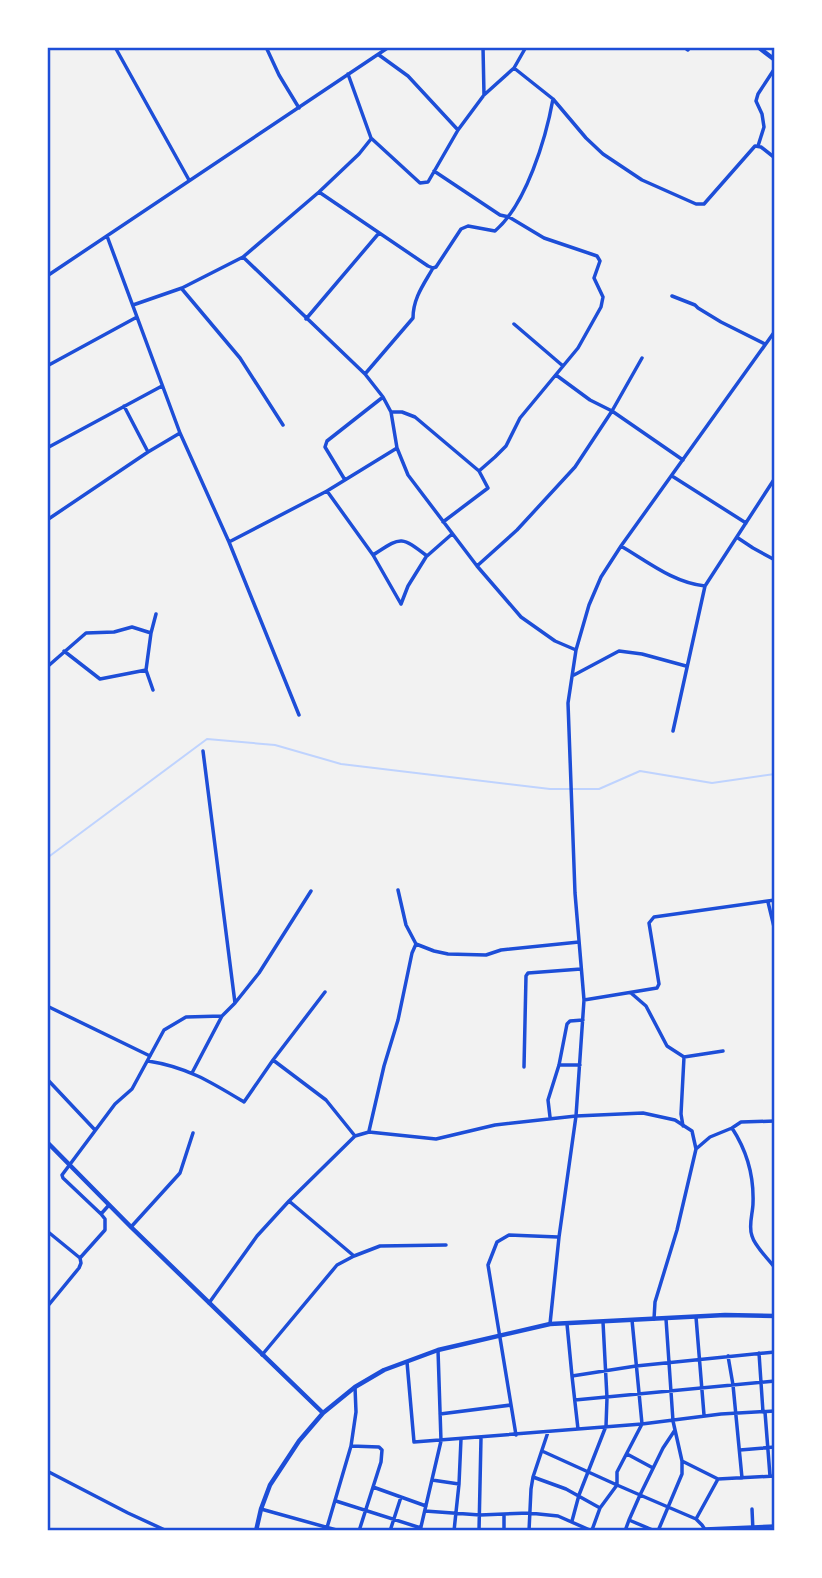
<svg xmlns="http://www.w3.org/2000/svg" width="822" height="1578" font-family="Karla,sans-serif">
<style>
.lines{fill:none;stroke-linecap:round;stroke-linejoin:round}
.stream{stroke:#bfd3fe;stroke-width:2}
.minor{stroke:#1d4ed8;stroke-width:3.5}
.tertiary{stroke:#1d4ed8;stroke-width:4.5}
.neatline{fill:none;stroke:#1d4ed8;stroke-width:2.5}
</style>
<rect width="100%" height="100%" fill="#f2f2f2"/>
<g class="lines">
<path class="stream" d="M47,858l160,-119 68,6 66,19 209,25h49l41,-18 72,12 63,-9"/>
<path class="minor" d="M115,47l74,133
M266,47l13,28 20,33
M483,47l1,48
M684,47l4,3
M379,55l29,21 50,54
M514,68l39,31 33,39 17,16 39,26 54,24h8l51,-58 6,1 14,11
M348,74l23,64 49,45 8,-1 30,-52 26,-35 30,-27 12,-21
M758,146l6,-19 -2,-13 -6,-13 2,-7 17,-26
M434,171l66,44 9,2 35,21 53,18 3,5 -6,17 9,19 -2,10 -23,41 -58,70 -14,28 -11,11 -16,14
M319,192l109,74 5,2
M107,236l73,197 49,109 70,173
M243,257l122,117 18,23 8,15 6,36 11,27 69,91 44,51 34,24 21,9
M47,276l342,-229
M182,289l58,69 43,67
M672,296l23,9 3,3 23,14 44,22
M133,305l49,-17 61,-31 76,-65 40,-38 12,-15
M306,319l73,-86
M514,324l49,42
M47,366l90,-49
M365,374l48,-56c0,-20 11,-34 20,-50l3,-1 25,-38 7,-3 27,5c31,-26 51,-93 58,-132
M556,375l34,25 22,11 71,49
M124,406l24,46
M391,412h11l13,5 64,54 9,17 -45,34
M47,448l115,-62
M672,476l74,47
M345,480l-20,-33 2,-6 56,-44
M327,491l46,64 28,49
M47,520l101,-68 32,-19
M738,538l15,10 22,12
M229,542l98,-51 70,-43
M621,546c27,16 53,37 84,40
M373,555c28,-18 27,-20 54,1l25,-22
M477,566l40,-36 58,-63 37,-56 30,-53
M401,604l7,-18 18,-29
M64,651l36,28 46,-9 7,20
M47,667l39,-34 28,-1 18,-5 19,6
M146,670l5,-37 5,-19
M574,675l45,-24 23,3 44,12
M673,731l32,-145 70,-108
M398,890l8,35 10,19 18,7 14,3 38,1 15,-5 78,-8
M768,902l7,29
M631,993l15,13 21,40 17,11 -3,57 2,12
M584,1000l73,-12 2,-4 -10,-61 5,-6 121,-17
M235,1003l24,-30 52,-82
M47,1006l103,50
M684,1057l39,-6
M273,1060l53,40 29,36
M148,1061c39,6 63,21 96,41l29,-42 52,-68
M559,1065h21
M524,1067l2,-91 2,-3 53,-4
M192,1073l30,-57
M47,1079l48,51
M550,1117l-2,-17 11,-35 8,-41 3,-3 13,-1
M775,1121l-34,1 -9,6c15,23 22,48 21,75 0,10 -5,23 -1,33 3,11 16,22 23,32
M369,1131l15,-65 14,-46 14,-67 4,-9
M101,1214l-38,-36 -1,-3 53,-71 17,-15 32,-59 22,-13 36,-1 13,-13 -32,-252
M131,1227l49,-54 13,-40
M47,1231l33,27 1,5 -2,5 -32,39
M354,1256l26,-10 66,-1
M80,1258l25,-28v-11l-4,-5 8,-9
M209,1303l48,-67 32,-35 66,-65 14,-4 67,7 59,-14 81,-9 67,-3 32,7 17,11 4,18
M696,1317l8,98
M654,1319l1,-17 22,-72 19,-81 14,-12 22,-9
M550,1324l9,-87 17,-121 8,-116 -9,-107 -7,-190 8,-53 13,-45 12,-28 20,-31 154,-215
M567,1324l5,52 64,-10 139,-14
M759,1353l4,59
M262,1355l75,-90 17,-9 -65,-55
M728,1356l5,29 9,93
M407,1362l7,80 228,-18 79,-10 54,-3
M572,1376l6,53
M575,1400l200,-19
M765,1412l5,64
M440,1414l71,-9
M516,1435l-28,-170 9,-23 12,-7 49,2
M351,1446l28,1 3,3 -1,12 -22,69
M740,1450l35,-3
M542,1451l75,34v-13l25,-48 -10,-104
M627,1454l26,14
M682,1461l36,18 57,-3
M47,1471l81,42 39,18
M533,1477l33,12 34,19
M432,1480l27,4
M373,1487l53,19
M336,1501l85,27
M261,1509l79,22
M752,1509l1,22
M425,1511l55,4 49,-2 29,3 34,15
M696,1519l22,-40
M572,1521l7,-26 27,-69 1,-28 -4,-76
M705,1529l70,-3
M592,1530l8,-22 17,-23 23,10 23,-47 12,-18
M326,1531l25,-85 5,-34 -1,-25
M390,1531l11,-34
M420,1531l21,-90 -3,-91
M454,1531l5,-47 2,-45
M479,1531l2,-93
M504,1531v-17
M529,1531l2,-42 2,-12 15,-45
M625,1531l4,-11
M655,1531l-26,-11 11,-25 56,24 6,6 4,6
M658,1531l24,-57v-13l-9,-40 -7,-102"/>
<path class="tertiary" d="M758,47l17,13
M47,1142l84,85 192,186
M256,1531l5,-22 9,-24 29,-44 24,-28 32,-26 29,-17 54,-20 112,-26 175,-9 50,1"/>
</g>
<rect width="822" height="1578" fill="none" stroke="#ffffff" stroke-width="98"/>
<rect x="49" y="49" width="724" height="1480" class="neatline"/>
</svg>
